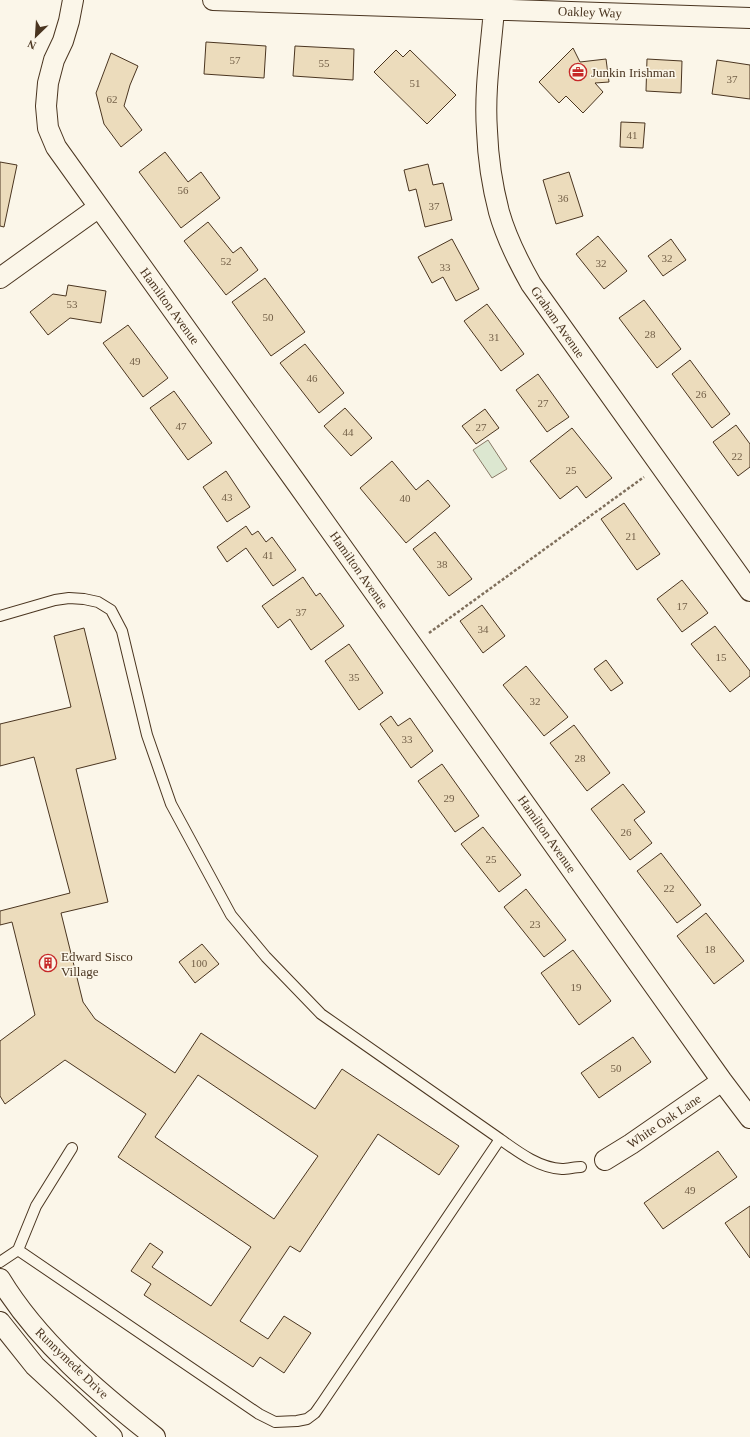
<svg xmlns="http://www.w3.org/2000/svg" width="750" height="1437" font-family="Georgia,serif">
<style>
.green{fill:#dce7d0;stroke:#887966}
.building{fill:#ecdcbc;stroke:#4a3520;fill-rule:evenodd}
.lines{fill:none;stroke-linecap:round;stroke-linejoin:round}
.lane-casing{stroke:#4a3520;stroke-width:12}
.street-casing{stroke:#4a3520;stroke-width:22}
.path{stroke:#7f6f5c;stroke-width:2.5;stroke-dasharray:3 2;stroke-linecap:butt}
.lane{stroke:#fbf6e9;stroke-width:10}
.street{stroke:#fbf6e9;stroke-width:20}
.labels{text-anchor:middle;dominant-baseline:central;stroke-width:3;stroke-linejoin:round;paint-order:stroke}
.number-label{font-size:11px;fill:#725f47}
.street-label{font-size:13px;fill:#4a3520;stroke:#fbf6e9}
.poi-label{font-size:13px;fill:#4a3520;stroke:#fbf6e9;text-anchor:start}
</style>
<rect width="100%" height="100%" fill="#fbf6e9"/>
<path class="green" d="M488,440l19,29 -15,9 -19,-28z"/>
<path class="building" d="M206,42l60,4 -2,32 -60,-4z
M295,46l59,3 -1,31 -60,-4z
M573,48l7,14 26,-3 3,23 -14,1 8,9 -20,21 -17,-17 -7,7 -20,-21z
M396,50l7,7 7,-7 46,45 -29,29 -53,-52z
M111,53l27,13 -8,19 -6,21 18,24 -21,17 -17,-23 -8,-31z
M647,59l35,2 -1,32 -35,-2z
M717,60l33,5v34l-38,-5z
M621,122l24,1 -2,25 -23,-1z
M165,152l23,30 13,-10 19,26 -39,30 -42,-56z
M0,162l17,3 -13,62 -4,-1z
M428,164l5,21 10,-2 9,37 -27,7 -9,-38 -7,2 -5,-21z
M569,172l14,44 -27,8 -13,-44z
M208,222l25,31 8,-6 17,23 -32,25 -42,-54z
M598,236l29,35 -23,18 -28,-35z
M452,239l27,50 -23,12 -13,-24 -11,6 -14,-26z
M671,239l15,21 -23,16 -15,-20z
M265,278l40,54 -34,24 -39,-54z
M68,285l38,6 -5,32 -31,-5 -22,17 -18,-23 23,-18 13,2z
M644,300l37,49 -24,19 -38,-50z
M487,304l37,50 -23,17 -37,-50z
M128,325l40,53 -25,19 -40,-54z
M305,344l39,49 -25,20 -39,-50z
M690,360l40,54 -18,14 -40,-54z
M538,374l31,43 -22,15 -31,-42z
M174,391l38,52 -24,17 -38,-52z
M345,408l27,30 -21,18 -27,-30z
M485,409l14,19 -23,16 -14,-18z
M736,425l14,19v23l-12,9 -25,-34z
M572,428l40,50 -26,20 -9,-12 -17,13 -30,-38z
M392,461l24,29 12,-10 22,26 -44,37 -46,-55z
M226,471l24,36 -23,15 -24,-35z
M624,503l36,51 -23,16 -36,-51z
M246,526l6,9 6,-4 8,11 6,-5 24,33 -23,16 -27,-38 -19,14 -10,-15z
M435,532l37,47 -23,17 -36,-47z
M303,577l13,19 4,-3 24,33 -33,24 -21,-31 -12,9 -16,-22z
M682,580l26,33 -26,19 -25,-33z
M482,605l23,31 -22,17 -23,-32z
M715,626l35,45v5l-20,16 -39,-48z
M84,628l32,131 -40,10 32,133 -47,11 22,89 12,17 80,54 26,-40 114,76 27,-40 117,77 -20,29 -61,-41 -78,118 -10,-6 -50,75 28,18 16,-23 27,17 -27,40 -24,-16 -7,10 -109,-72 7,-11 -20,-13 19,-28 13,9 -11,15 59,39 40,-59 -133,-90 28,-43 -81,-54 -60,44 -5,-8v-55l35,-26 -23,-93 -12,3v-14l70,-18 -36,-136 -34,9v-42l71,-17 -17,-71zM198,1075l120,81 -44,63 -119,-82z
M349,644l34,49 -24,17 -34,-49z
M606,660l17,23 -12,8 -17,-22z
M526,666l42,51 -24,19 -41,-51z
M391,716l7,10 12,-8 23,33 -22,17 -31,-44z
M574,725l36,48 -23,18 -37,-48z
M442,764l37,52 -24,16 -37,-51z
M623,784l22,28 -11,8 18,23 -22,17 -39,-51z
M483,827l38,48 -22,17 -38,-48z
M661,853l40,52 -24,18 -40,-52z
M526,889l40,51 -22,17 -40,-50z
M706,913l38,48 -30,23 -37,-48z
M202,944l17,20 -24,19 -16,-21z
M573,950l38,51 -32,24 -38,-52z
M633,1037l18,25 -52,36 -18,-25z
M718,1151l19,26 -74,52 -19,-26z
M750,1206v52l-25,-35z"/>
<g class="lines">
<defs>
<path id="lane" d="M0,616l55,-16 14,-2 15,1 14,3 13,8 11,21 25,104 24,69 60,111 35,42 55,57 179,125 -178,264 -7,10 -8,6 -10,2 -22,1 -16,-8 -241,-164
M500,1139c18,13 39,29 62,30 6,0 13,-2 19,-2
M0,1262l18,-12 18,-44 36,-58"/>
<path id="street" d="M73,0l-4,21 -6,20 -9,19 -6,23 -2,23 2,22 8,19 242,338 424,596 28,37
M213,0l537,18
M494,9c-3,40 -10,81 -7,122 1,27 5,54 12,81 7,25 19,49 32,72l219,307
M0,278l99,-71
M605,1160l26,-16 91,-63
M0,1279c38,63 98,113 155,158
M0,1322l35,44 77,71"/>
</defs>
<use href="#lane" class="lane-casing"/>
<use href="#street" class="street-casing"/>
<path class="path" d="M429,633l215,-156"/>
<use href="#lane" class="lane"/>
<use href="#street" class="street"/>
</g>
<defs>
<symbol id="office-ring" viewBox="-11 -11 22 22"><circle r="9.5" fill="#fbf6e9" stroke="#c62828" stroke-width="1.5"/><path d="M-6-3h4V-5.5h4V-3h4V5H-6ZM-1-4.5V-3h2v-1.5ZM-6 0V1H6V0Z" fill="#c62828"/></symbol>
<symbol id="building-ring" viewBox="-11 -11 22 22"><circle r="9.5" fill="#fbf6e9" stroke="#c62828" stroke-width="1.5"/><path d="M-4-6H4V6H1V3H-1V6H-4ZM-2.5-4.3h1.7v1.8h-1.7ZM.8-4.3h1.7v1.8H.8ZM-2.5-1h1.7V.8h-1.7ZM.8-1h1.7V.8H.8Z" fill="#c62828"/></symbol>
</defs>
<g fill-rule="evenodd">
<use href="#office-ring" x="568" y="62" width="20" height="20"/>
<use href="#building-ring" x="38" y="953" width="20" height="20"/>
</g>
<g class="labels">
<g class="number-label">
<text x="235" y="60">57</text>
<text x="324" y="63">55</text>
<text x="732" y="79">37</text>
<text x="415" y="83">51</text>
<text x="112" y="99">62</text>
<text x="632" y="135">41</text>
<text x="183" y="190">56</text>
<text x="563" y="198">36</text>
<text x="434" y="206">37</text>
<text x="667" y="258">32</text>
<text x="226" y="261">52</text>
<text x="601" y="263">32</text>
<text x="445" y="267">33</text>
<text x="72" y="304">53</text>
<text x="268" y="317">50</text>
<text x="650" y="334">28</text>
<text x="494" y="337">31</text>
<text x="135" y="361">49</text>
<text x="312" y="378">46</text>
<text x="701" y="394">26</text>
<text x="543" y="403">27</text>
<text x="181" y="426">47</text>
<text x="481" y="427">27</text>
<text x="348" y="432">44</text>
<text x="737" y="456">22</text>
<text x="571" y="470">25</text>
<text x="227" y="497">43</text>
<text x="405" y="498">40</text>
<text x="631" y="536">21</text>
<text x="268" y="555">41</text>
<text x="442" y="564">38</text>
<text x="682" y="606">17</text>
<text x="301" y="612">37</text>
<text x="483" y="629">34</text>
<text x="721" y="657">15</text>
<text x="354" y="677">35</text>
<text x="535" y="701">32</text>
<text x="407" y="739">33</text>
<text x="580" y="758">28</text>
<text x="449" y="798">29</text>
<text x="626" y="832">26</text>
<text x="491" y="859">25</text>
<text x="669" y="888">22</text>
<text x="535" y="924">23</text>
<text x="710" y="949">18</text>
<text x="199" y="963">100</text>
<text x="576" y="987">19</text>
<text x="616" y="1068">50</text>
<text x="690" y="1190">49</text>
</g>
<g class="street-label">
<text transform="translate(590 12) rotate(2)">Oakley Way</text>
<text transform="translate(170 306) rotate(54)">Hamilton Avenue</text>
<text transform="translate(558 322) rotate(55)">Graham Avenue</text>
<text transform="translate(359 570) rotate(55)">Hamilton Avenue</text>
<text transform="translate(547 834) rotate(55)">Hamilton Avenue</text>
<text transform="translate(664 1121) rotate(-34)">White Oak Lane</text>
<text transform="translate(72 1363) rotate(44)">Runnymede Drive</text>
</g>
<g class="poi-label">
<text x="591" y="72">Junkin Irishman</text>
<text x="61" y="956">Edward Sisco<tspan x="61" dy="15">Village</tspan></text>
</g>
</g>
<g transform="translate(36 36) rotate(205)" stroke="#fbf6e9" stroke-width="3" paint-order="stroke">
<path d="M0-3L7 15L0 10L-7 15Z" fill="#4a3520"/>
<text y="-6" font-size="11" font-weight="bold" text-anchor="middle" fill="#4a3520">N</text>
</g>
</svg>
